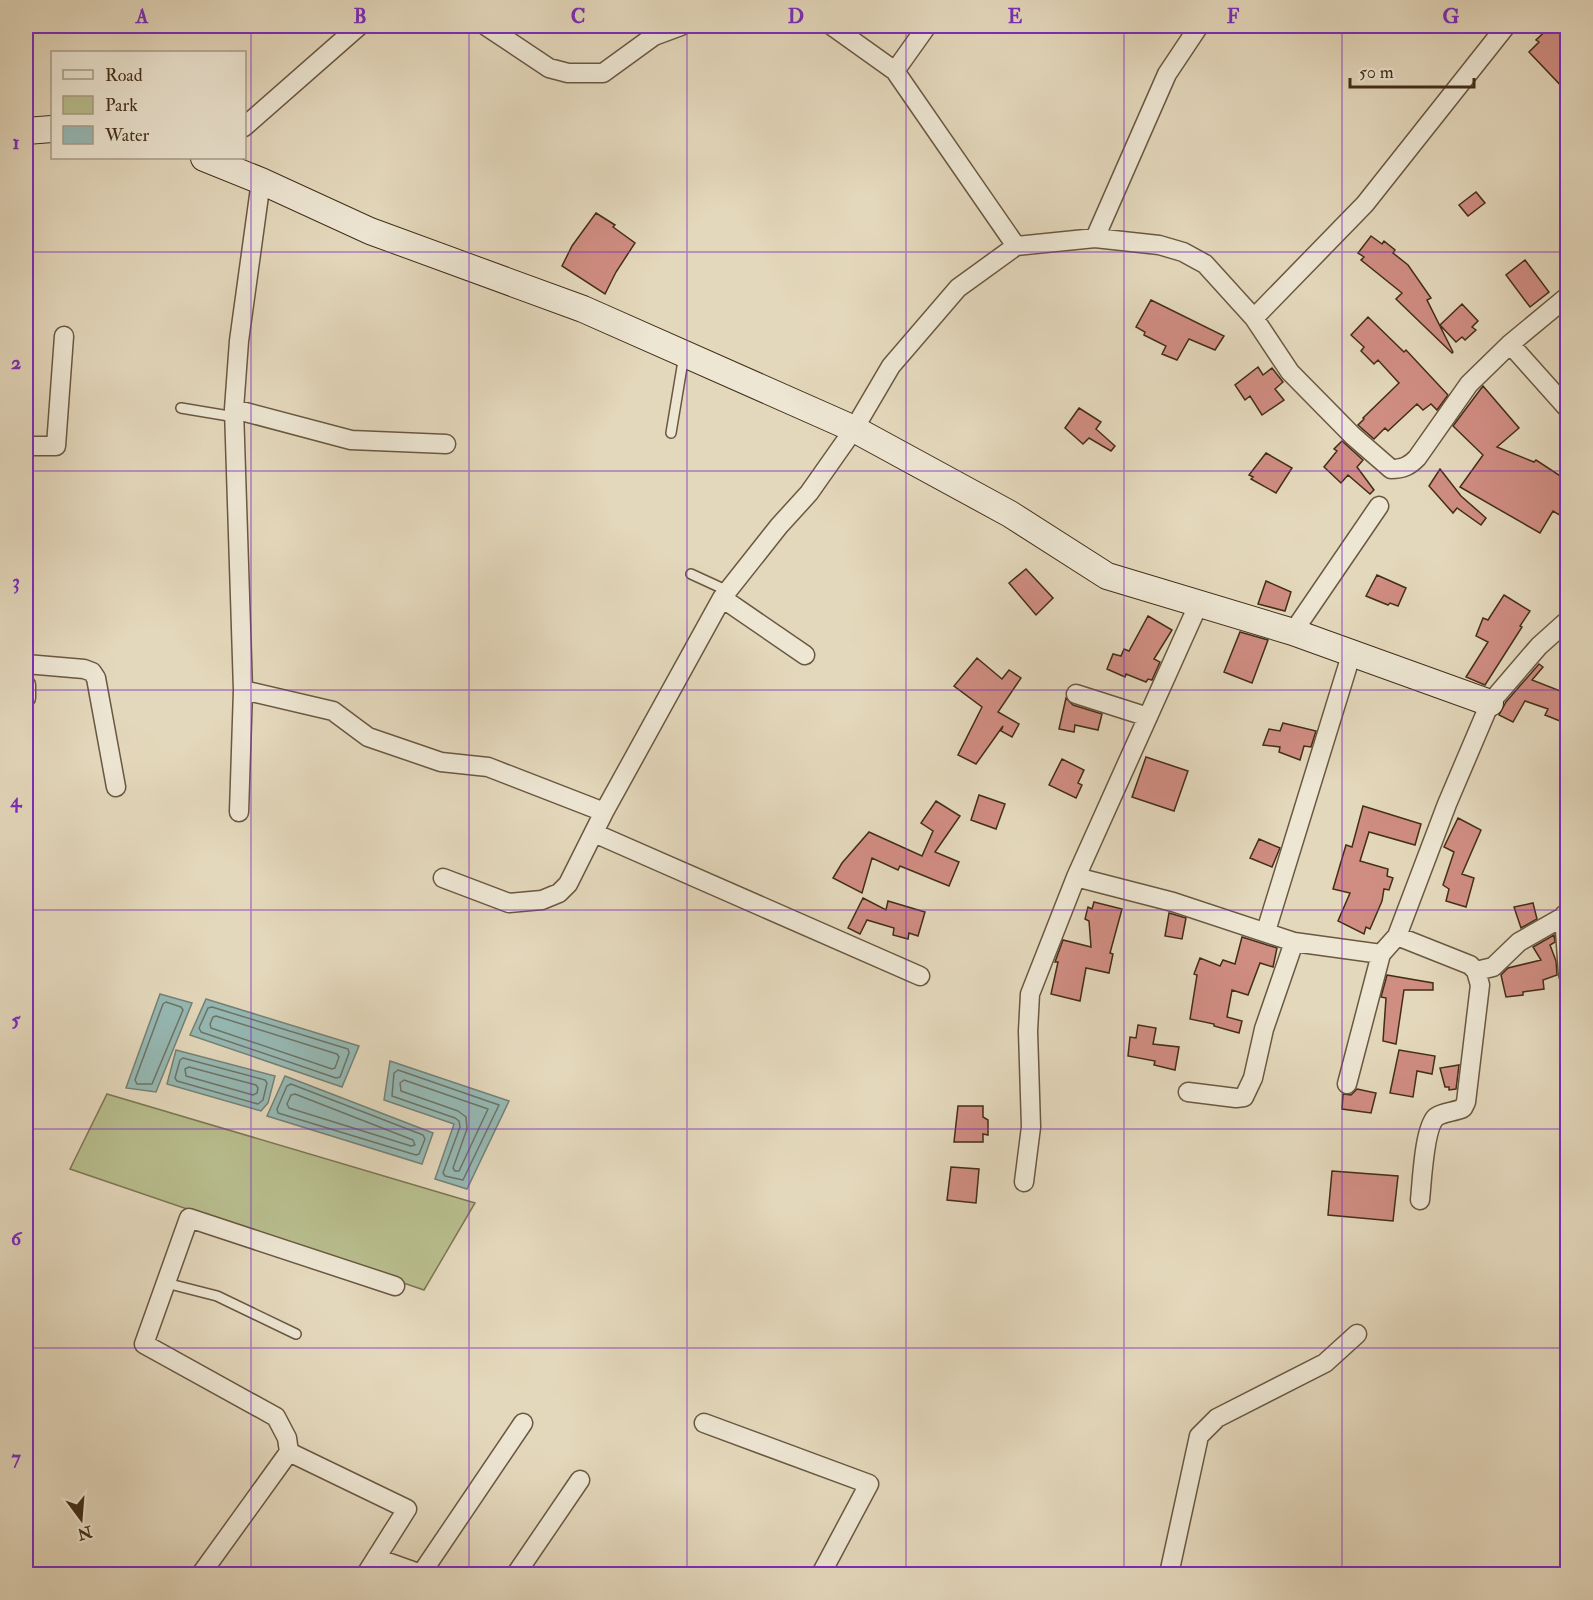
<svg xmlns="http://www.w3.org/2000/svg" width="1593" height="1600" font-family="'IM FELL Double Pica',serif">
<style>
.green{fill:#b8be8e;stroke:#7d7653;stroke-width:1.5}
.water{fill:#96b9b5;stroke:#748176;stroke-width:1.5}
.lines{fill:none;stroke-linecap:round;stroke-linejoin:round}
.shore{stroke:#6c7466;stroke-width:1.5}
.building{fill:#d08d82;stroke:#422e18;stroke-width:1.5}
.lane-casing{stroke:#6a5841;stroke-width:12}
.street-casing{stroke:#6a5841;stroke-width:21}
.secondary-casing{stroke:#422e18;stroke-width:28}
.lane{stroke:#ede6d3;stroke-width:9}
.street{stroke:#ede6d3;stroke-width:18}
.secondary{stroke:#ede6d3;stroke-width:26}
.grid{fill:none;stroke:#7b2cbf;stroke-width:1.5;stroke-opacity:0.55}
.neatline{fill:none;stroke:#7b2cbf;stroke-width:2}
.grid-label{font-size:20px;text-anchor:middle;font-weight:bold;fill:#7b2cbf}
</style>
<rect width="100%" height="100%" fill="#e4d8bc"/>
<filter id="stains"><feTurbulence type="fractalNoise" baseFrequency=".00333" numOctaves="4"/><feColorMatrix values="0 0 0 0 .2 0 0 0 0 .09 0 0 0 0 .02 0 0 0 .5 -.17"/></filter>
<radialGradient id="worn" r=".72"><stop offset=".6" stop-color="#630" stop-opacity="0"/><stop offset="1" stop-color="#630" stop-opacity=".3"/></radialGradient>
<path class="green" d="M107,1094l368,109 -51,87 -354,-121z"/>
<path class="water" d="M160,994l32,9 -36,89 -30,-4z
M206,999l153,47 -17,41 -152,-52z
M176,1050l99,26 -7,27 -7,8 -94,-27z
M390,1061l119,40 -42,88 -32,-10 19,-55 -70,-24z
M285,1076l148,57 -11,31 -155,-48z"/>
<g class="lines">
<path class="shore" d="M166,1002l15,5 2,3 -31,74h-15l-2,-4 28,-76z
M212,1007l136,42 1,4 -9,24 -4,1 -135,-46 -2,-4 9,-20z
M216,1016l121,38 2,3 -4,11 -3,1 -121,-41 -1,-4 3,-7z
M183,1058l82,22 2,3 -4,17 -5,4 -81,-23 -2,-3 5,-18z
M189,1067l67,18 2,3 -1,5 -4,2 -67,-19 -1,-7z
M398,1070l101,35 -36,75 -18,-4 -2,-3 17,-46 -1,-6 -4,-3 -63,-22 2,-23z
M404,1080l84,29 -29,62h-4l-2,-3 14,-39 -1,-12 -8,-6 -57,-20 -1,-8z
M291,1084l132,51 2,4 -6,15 -3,1 -138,-42 -1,-4 10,-23z
M295,1094l118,46 2,5 -4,1 -122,-38 -2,-4 4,-9z"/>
</g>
<path class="building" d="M1551,26h17v67l-39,-41 10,-10 -3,-2z
M1476,192l9,11 -17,13 -9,-11z
M596,213l19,12 -2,2 22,16 -19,29 -11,22 -43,-28 10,-20z
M1371,236l11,8 2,-3 11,9 -2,3 15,12 23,33 -4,2 26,52 -1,1 -56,-54 6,-6 -41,-33 3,-3 -6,-4z
M1525,260l24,32 -19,15 -24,-32z
M1151,300l73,36 -9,14 -26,-11 -12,21 -15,-6 4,-8 -22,-11 1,-3 -9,-5z
M1462,304l16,17 -6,6 4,3 -11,10 -3,-3 -6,5 -16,-17z
M1368,317l36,35 2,-2 42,45 -11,15 -6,-6 -8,6 -6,-6 -29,27 -3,-3 -11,11 -16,-14 6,-6 -1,-1 36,-35 -21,-23 -4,4 -13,-13 3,-4 -13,-12z
M1258,367l5,8 9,-7 11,14 -8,7 9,11 -22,15 -12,-19 -5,4 -10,-15z
M1483,386l36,42 -22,19 37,15 2,-2 32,21v39l-15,-9 -13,22 -80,-46 23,-32 -30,-29z
M1079,408l22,14 -5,7 19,17 -4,5 -22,-13 -6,6 -18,-16z
M1342,441l21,19 -6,7 17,23 -4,4 -22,-19 -7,8 -17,-16 13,-16 -3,-2z
M1266,453l26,15 -16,25 -25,-14 2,-2 -4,-2z
M1440,469l21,27 25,22 -5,7 -24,-17 -4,5 -24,-27z
M1026,569l27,29 -17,17 -27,-32z
M1377,575l29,13 -8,18 -8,-3 -2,2 -22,-9z
M1266,581l25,11 -6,19 -27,-7z
M1504,595l26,16 -10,15 2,1 -37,58 -19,-8 22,-35 -12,-6 7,-18 5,2z
M1148,616l24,14 -18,29 6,3 -8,18 -4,-1 -2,3 -20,-8 -1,3 -18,-8 6,-15 8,2 3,-7 5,2z
M1240,632l28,8 -16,43 -28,-11z
M977,658l25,21 7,-9 12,8 -23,34 21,12 -7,13 -11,-6 2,-5 -27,38 -18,-9 24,-48 -28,-21z
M1539,664l4,3 -11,13 36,14v8l-8,19 -15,-6 3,-6 -23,-8 -12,21 -14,-7 7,-13z
M1066,698l7,7 29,9 -4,16 -23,-5 -1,7 -15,-3z
M1283,723l33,8 -5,16 -7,-1 -4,14 -21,-8 1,-5 -17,-2 6,-16 11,2z
M1146,757l42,14 -14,40 -42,-14z
M1062,759l22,11 -6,13 4,2 -6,13 -27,-13z
M979,795l26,9 -9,25 -25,-9z
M936,801l24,15 -25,36 24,10 -10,24 -49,-20 -2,4 -26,-12 -10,35 -29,-15 9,-15 27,-31 53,24 11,-25 -12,-8z
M1363,806l58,18 -6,21 -46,-13 -9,29 28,8 -1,7 6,2 -4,12 -5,-1 -2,12 -12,28 -4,-2 -2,7 -26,-13 12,-28 -17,-4 13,-44 6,2z
M1458,818l23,12 -19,44 12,4 -8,29 -20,-6 3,-12 -6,-4 11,-33 -10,-5z
M1259,839l21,9 -8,19 -22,-9z
M863,898l23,12 2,-9 37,11 -7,24 -9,-3 -1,6 -15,-4 1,-7 -27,-8 -7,14 -12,-6z
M1094,902l28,7 -12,44 3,1 -4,19 -23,-5 -6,33 -29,-7 7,-32h-3l8,-22 28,7 -2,-26 -4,-2 3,-12 4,2z
M1533,903l4,16 -16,9 -7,-21z
M1169,913l17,5 -4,21 -17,-3z
M1554,935l1,7 -5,3 6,16 1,14 -14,5 1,9 -21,3v3l-17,2 -5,-22 7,-7 33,-8 -8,-13z
M1242,937l35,11 -4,19 -13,-4 -12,32 -16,-5 -5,27 15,4 -3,12 -25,-7v-2l-24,-5 7,-44 -3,-1 6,-16 20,8 3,-6 12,4z
M1387,975l46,8v7h-29l-8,54 -13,-3 3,-43 -5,-1z
M1138,1025l18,3 -3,16 26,3 -4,23 -21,-5 1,-4 -27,-5 2,-19 6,1z
M1399,1050l36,6 -3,18 -15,-3 -4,26 -23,-4z
M1459,1065l-3,24 -7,1v-3h-4l-5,-19z
M1357,1089l19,4 -5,20 -29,-4 1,-15 8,1z
M958,1106h25v11l5,3v15l-5,-1v8h-29z
M951,1167l28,2 -3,34 -29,-3z
M1332,1171l66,5 -5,45 -65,-6z"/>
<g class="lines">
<defs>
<path id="lane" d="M181,408l54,9
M671,433l13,-78
M691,574l37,17
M166,1283l51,13 79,38"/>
<path id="street" d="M486,26l63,42 19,5h35l51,-37 27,-10
M832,26l63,45 121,175
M895,71l32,-45
M244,127l115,-101
M1095,238l72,-164 32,-48
M1254,318l111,-114 141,-178
M1510,344l58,65
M234,409l117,31 95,4
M26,446h30l8,-110
M722,598l83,57
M1293,632l86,-126
M26,664l58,5 8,3 4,6 20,109
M26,685v13
M243,690l90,21 35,26 73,25 47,5 116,45
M1076,694l72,23
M239,812l4,-122 -9,-281 5,-68 22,-160
M594,833l326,143
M1076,877l97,25 121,40 87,12
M443,878l66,25 33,-3 17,-7 9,-9 36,-72 118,-214 57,-72 30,-33 45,-64 37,-63 67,-78 58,-42 79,-8 64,7 24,7 22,12 49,54 36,54 63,64 38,33c12,0 18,-3 26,-11l52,-74 41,-40 58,-48
M1564,915l4,59
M1266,931l86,-279
M1397,936l73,29 6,6 4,14 -14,117 -3,6c-8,4 -20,4 -27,9 -12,11 -14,65 -16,83
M1476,971l17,-4 26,-25 49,-28
M1347,1084l34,-130 16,-18 50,-132 43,-101 49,-57 29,-26
M1188,1092l48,6 8,-1 9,-19 11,-49 30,-87
M1024,1182l7,-55 -3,-96 2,-37 46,-117 123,-274
M704,1423l165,61 -48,90
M289,1452l118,57 -41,65
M376,1558l45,16
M201,1574l88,-122 -2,-14 -11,-21 -132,-73 45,-126 206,68
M421,1574l102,-151
M516,1574l64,-94
M1169,1574l30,-138 18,-18 108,-55 32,-29"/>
<path id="secondary" d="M26,131l26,-2
M204,158l57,23 109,50 213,78 271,120 156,85 97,62 186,56 197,71"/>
</defs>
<use href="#lane" class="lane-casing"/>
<use href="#street" class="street-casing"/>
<use href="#secondary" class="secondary-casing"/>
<use href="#lane" class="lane"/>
<use href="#street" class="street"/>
<use href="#secondary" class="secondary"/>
</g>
<path class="grid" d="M251,26v1548M469,26v1548M687,26v1548M906,26v1548M1124,26v1548M1342,26v1548M26,252h1542M26,471h1542M26,690h1542M26,910h1542M26,1129h1542M26,1348h1542"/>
<rect width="1593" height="1600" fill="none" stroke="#e4d8bc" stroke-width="66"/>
<rect x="51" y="51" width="195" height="108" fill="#ede6d3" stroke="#a99c88" stroke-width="1.5"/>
<rect x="63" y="70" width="30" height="9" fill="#ede6d3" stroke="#a99c88" stroke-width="1.5"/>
<text x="105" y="81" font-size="18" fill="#422e18">Road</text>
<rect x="63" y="96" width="30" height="18" fill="#b8be8e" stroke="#a99c88" stroke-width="1.5"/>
<text x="105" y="111" font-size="18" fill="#422e18">Park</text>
<rect x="63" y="126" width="30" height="18" fill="#96b9b5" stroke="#a99c88" stroke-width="1.5"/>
<text x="105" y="141" font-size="18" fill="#422e18">Water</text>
<g transform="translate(81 1519) rotate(164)" stroke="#ede6d3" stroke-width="4.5" paint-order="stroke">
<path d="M0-4.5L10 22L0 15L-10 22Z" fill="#422e18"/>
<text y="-9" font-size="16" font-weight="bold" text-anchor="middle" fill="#422e18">N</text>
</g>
<path d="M1350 78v9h124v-9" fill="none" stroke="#422e18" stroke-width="3"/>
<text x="1359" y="78" font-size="18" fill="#422e18" stroke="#ede6d3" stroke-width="4.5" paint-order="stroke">50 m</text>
<rect x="33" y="33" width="1527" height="1534" class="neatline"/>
<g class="grid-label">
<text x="142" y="23">A</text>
<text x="360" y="23">B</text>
<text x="578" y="23">C</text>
<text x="796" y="23">D</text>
<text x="1015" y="23">E</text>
<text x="1233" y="23">F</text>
<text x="1451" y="23">G</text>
<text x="16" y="149">1</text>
<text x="16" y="369">2</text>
<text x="16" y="588">3</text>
<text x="16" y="807">4</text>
<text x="16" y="1026">5</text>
<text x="16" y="1245">6</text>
<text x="16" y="1464">7</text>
</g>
<rect width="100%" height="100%" filter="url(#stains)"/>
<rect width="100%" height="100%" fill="url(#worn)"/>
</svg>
